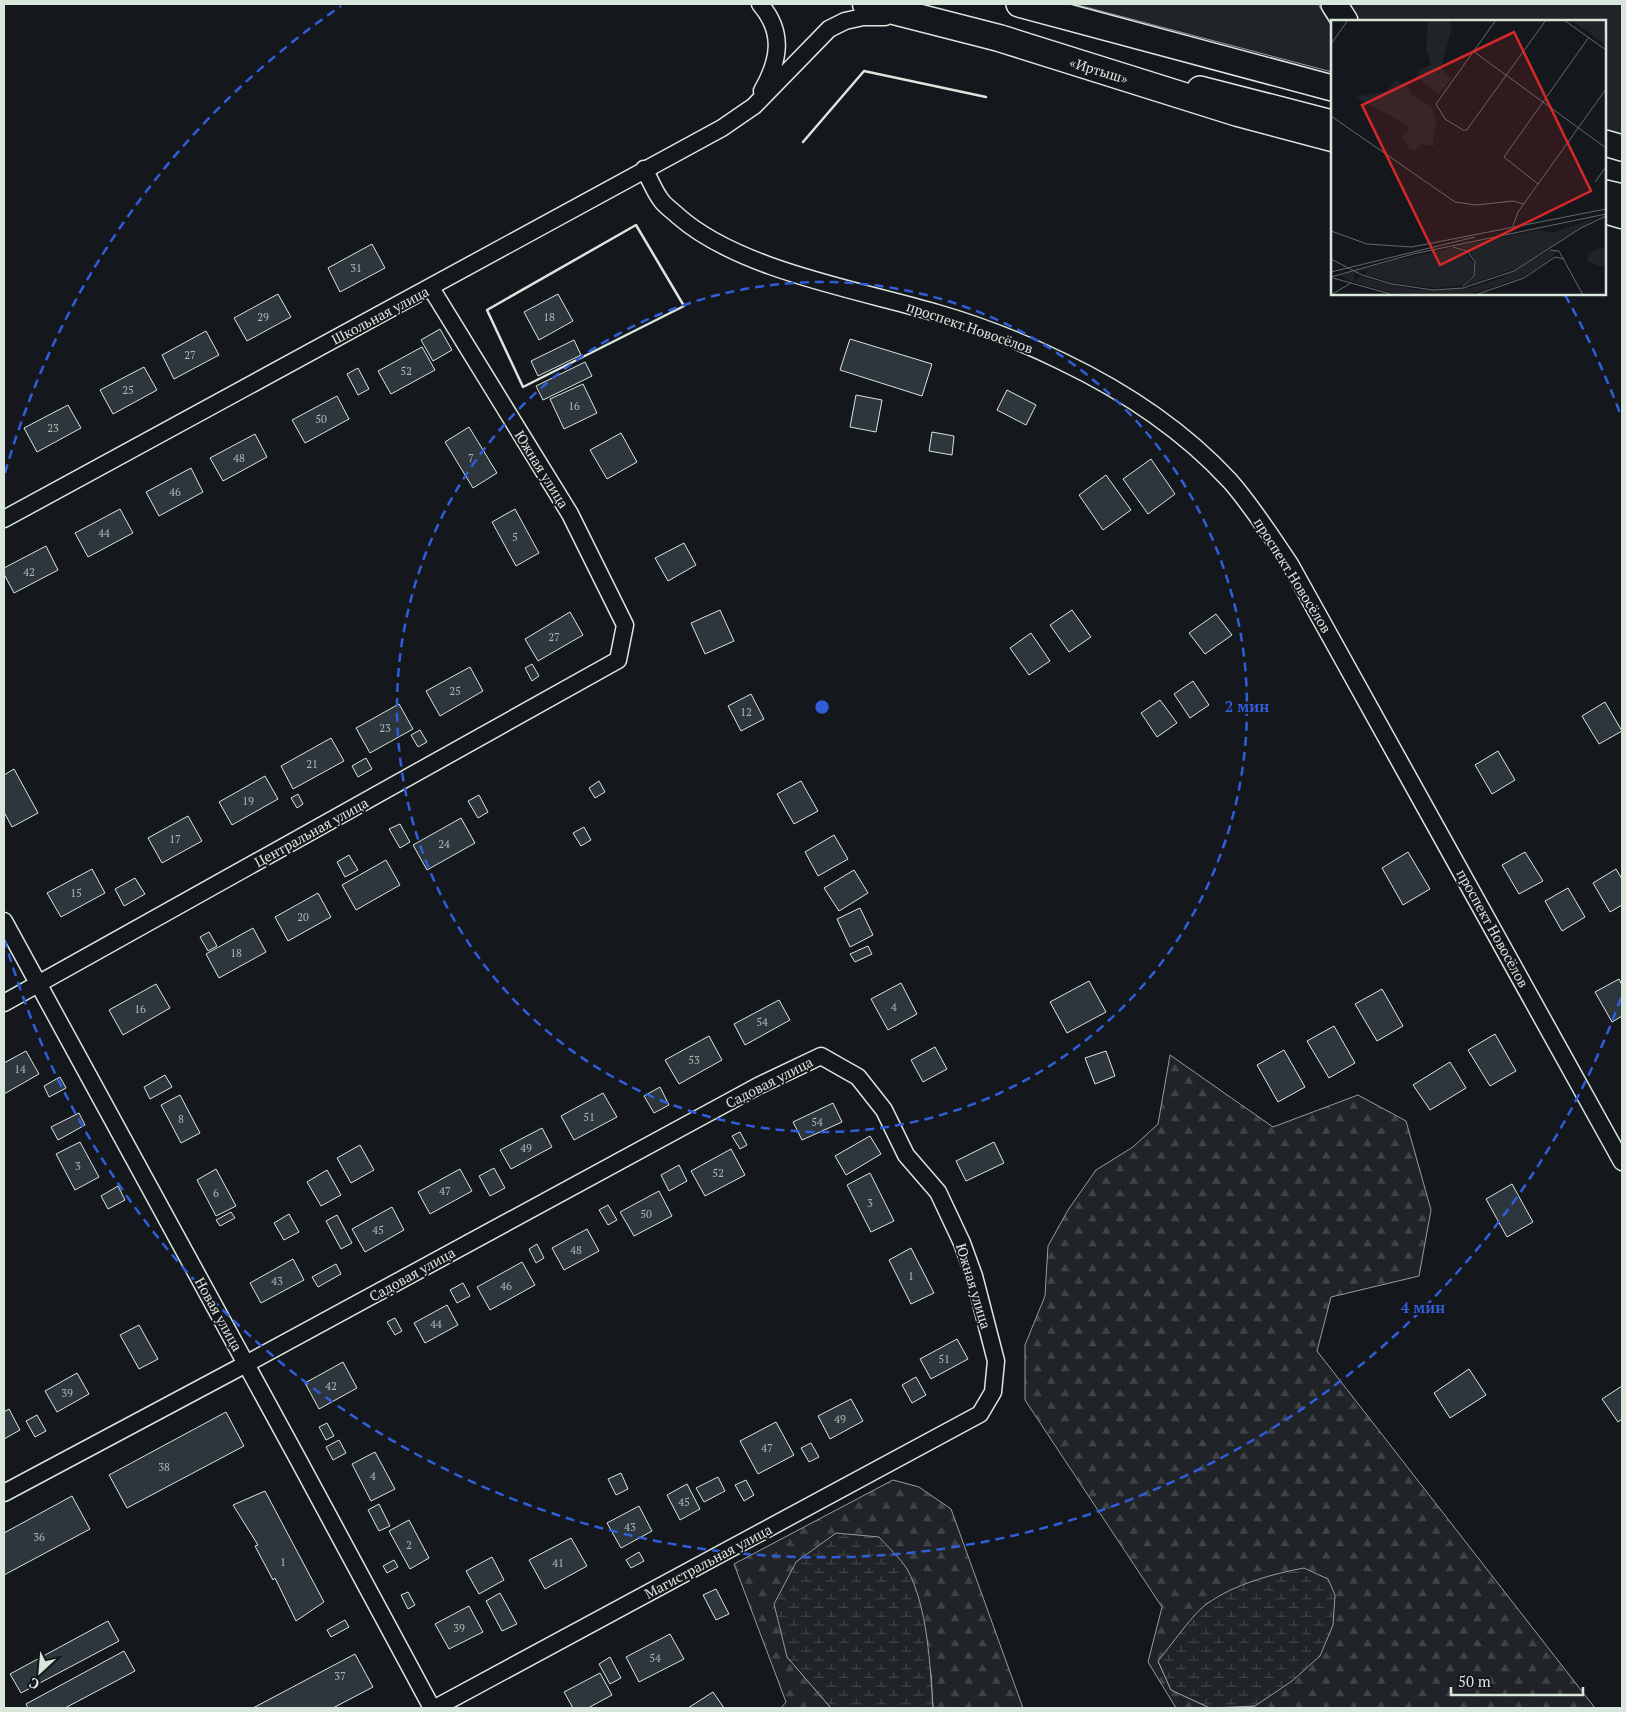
<svg xmlns="http://www.w3.org/2000/svg" width="1626" height="1712" font-family="'PT Serif',serif">
<style>
.green{fill:#202428;stroke:#939e99}
.forest{fill:url(#forest-firs);stroke:#939e99}
.wetland{fill:url(#wetland-marsh);stroke:#939e99}
.building{fill:#2c363c;stroke:#d8e6dc}
.lines{fill:none;stroke-linecap:round;stroke-linejoin:round}
.minor-casing{stroke:#d8e6dc;stroke-width:19}
.primary-casing{stroke:#d8e6dc;stroke-width:28}
.trunk-casing{stroke:#d8e6dc;stroke-width:29}
.minor{stroke:#14181c;stroke-width:16}
.primary{stroke:#14181c;stroke-width:25}
.trunk{stroke:#14181c;stroke-width:26}
.wall{stroke:#d8e6dc;stroke-width:2.5}
.ring{fill:none;stroke:#305dd8;stroke-width:2.5;stroke-dasharray:9 6}
.labels{text-anchor:middle;dominant-baseline:central;stroke-width:4;stroke-linejoin:round;paint-order:stroke}
.number-label{font-size:11px;fill:#adbab4}
.street-label{font-size:14px;fill:#d8e6dc;stroke:#14181c}
.inset-road{fill:none;stroke:#626a69;stroke-width:1}
.view{fill:#d62828;fill-opacity:0.15;stroke:#d62828;stroke-width:2.5}
.inset-edge{fill:none;stroke:#d8e6dc;stroke-width:2.5}
.centre{fill:#305dd8;stroke:#14181c;stroke-width:2.5}
.ring-label{font-size:15px;text-anchor:middle;font-weight:bold;fill:#305dd8;stroke:#14181c;stroke-width:4;stroke-linejoin:round;paint-order:stroke}
</style>
<defs>
<pattern id="forest-firs" width="22" height="20" patternUnits="userSpaceOnUse" patternTransform="scale(1.25)"><rect width="22" height="20" fill="#202428"/><path d="M5 1l3.5 6h-7zM16 11l3.5 6h-7z" fill="#404447"/></pattern>
<pattern id="wetland-marsh" width="20" height="14" patternUnits="userSpaceOnUse" patternTransform="scale(1.25)"><rect width="20" height="14" fill="#202428"/><path d="M1 5h8M5 5V1M11 12h8M15 12V8" fill="none" stroke="#404447"/></pattern>
</defs>
<rect width="100%" height="100%" fill="#14181c"/>
<path class="green" d="M1074,4h244l14,23v45z
M1348,4h274v134l-17,-5v-112h-247z"/>
<path class="forest" d="M1170,1055l103,72 85,-32 48,26 25,89 -12,66 -88,21 -14,54 278,357h-370l30,-2 -48,-103 -49,58 13,29 39,18h-34l-28,-46 14,-55 -137,-207v-55l20,-49 3,-50 20,-36 28,-40 37,-23 25,-23z
M893,1480l26,7 32,22 72,199h-90l-2,-35 -144,-16 44,51h-50l5,-6 -52,-138z"/>
<path class="wetland" d="M836,1533l43,4c9,10 21,21 28,32 21,38 23,97 26,139h-102l-44,-51 -13,-53 22,-42z
M1304,1568l24,11 7,16 -2,30 -13,31 -28,25 -37,25 -45,2 -39,-18 -13,-29c12,-14 36,-49 50,-58 27,-19 64,-29 96,-35z"/>
<path class="building" d="M372,244l13,24 -45,24 -12,-24z
M278,294l13,23 -44,24 -13,-23z
M558,294l15,27 -34,19 -15,-28z
M440,329l12,21 -19,11 -12,-21z
M206,331l13,24 -45,24 -12,-24z
M850,339l82,25 -10,32 -82,-26z
M574,340l7,15 -43,21 -7,-15z
M422,347l13,23 -44,24 -13,-23z
M585,362l7,14 -49,24 -7,-14z
M144,367l13,23 -44,24 -13,-24z
M358,368l11,21 -11,6 -11,-21z
M583,384l14,29 -33,16 -14,-30z
M1007,390l29,15 -10,20 -29,-15z
M856,395l26,5 -6,32 -26,-5z
M337,396l12,23 -44,24 -13,-23z
M68,405l13,23 -44,24 -13,-24z
M469,427l28,46 -24,15 -28,-46z
M932,432l22,4 -2,19 -23,-4z
M621,433l16,29 -30,17 -17,-29z
M255,434l12,23 -44,24 -13,-23z
M1151,459l24,35 -27,20 -25,-35z
M191,468l12,24 -44,24 -13,-24z
M1106,475l25,35 -28,20 -24,-35z
M120,509l13,24 -45,24 -13,-24z
M515,509l24,44 -23,13 -24,-44z
M684,543l12,22 -28,16 -13,-23z
M46,546l12,24 -44,23 -10,-19v-6z
M720,610l14,31 -29,13 -14,-31z
M1072,610l19,27 -22,15 -19,-27z
M570,612l13,23 -45,26 -13,-22z
M1216,614l16,21 -27,19 -16,-21z
M1031,633l19,28 -21,14 -19,-27z
M532,664l7,12 -7,5 -7,-13z
M470,667l13,24 -43,25 -14,-25z
M1193,681l16,24 -19,13 -16,-24z
M751,694l13,25 -23,12 -13,-25z
M1160,700l17,23 -20,14 -16,-24z
M1605,702l17,29 -23,13 -17,-28z
M399,704l14,25 -43,24 -14,-25z
M420,730l7,12 -9,5 -7,-12z
M331,738l13,23 -51,28 -12,-23z
M1498,751l17,29 -23,14 -17,-29z
M366,758l6,11 -14,8 -6,-11z
M14,769l24,44 -26,14 -8,-15v-37z
M265,776l13,23 -46,26 -13,-23z
M599,781l6,11 -10,6 -6,-10z
M801,781l17,30 -24,13 -17,-30z
M298,794l5,10 -6,4 -6,-10z
M479,795l9,17 -10,6 -10,-17z
M188,816l14,25 -40,22 -14,-25z
M461,818l14,25 -48,27 -14,-25z
M400,824l10,18 -10,6 -11,-19z
M584,827l7,13 -10,6 -8,-13z
M834,835l14,24 -30,17 -13,-24z
M1408,852l22,37 -27,16 -21,-37z
M1525,852l18,29 -24,13 -17,-29z
M349,855l9,15 -13,7 -8,-15z
M386,860l14,25 -44,25 -14,-25z
M92,869l13,24 -44,24 -14,-24z
M1616,869l6,10v26l-12,7 -17,-29z
M854,870l14,23 -29,18 -15,-23z
M135,878l10,16 -21,12 -9,-17z
M1568,888l17,29 -23,14 -17,-30z
M318,893l13,24 -43,24 -13,-24z
M860,908l13,27 -23,12 -13,-28z
M253,928l13,24 -47,26 -13,-24z
M209,932l8,14 -9,5 -8,-14z
M868,946l4,8 -17,8 -5,-8z
M1619,979l3,6v31l-10,6 -17,-30z
M1089,981l17,31 -39,21 -17,-31z
M901,983l16,31 -29,16 -17,-31z
M156,984l14,24 -47,27 -14,-25z
M1382,989l21,37 -26,15 -22,-37z
M779,1000l11,20 -45,25 -11,-21z
M1334,1026l21,37 -26,15 -22,-37z
M1495,1034l21,37 -26,15 -22,-36z
M709,1036l13,24 -43,24 -14,-24z
M935,1047l12,22 -24,13 -12,-22z
M1284,1050l21,37 -27,15 -21,-37z
M26,1051l13,23 -35,20v-31z
M1106,1051l9,25 -20,8 -10,-26z
M1450,1062l16,26 -36,22 -17,-25z
M165,1075l7,12 -22,12 -6,-12z
M60,1077l6,11 -17,9 -5,-11z
M660,1087l9,18 -15,8 -10,-17z
M603,1093l14,24 -43,23 -13,-24z
M180,1095l20,38 -19,10 -20,-38z
M833,1103l9,19 -40,18 -9,-18z
M79,1113l6,12 -27,15 -7,-13z
M542,1128l10,19 -41,22 -11,-19z
M740,1132l7,13 -7,4 -8,-13z
M870,1136l11,18 -35,21 -11,-19z
M80,1142l19,35 -24,13 -19,-36z
M994,1142l10,21 -38,18 -10,-20z
M360,1145l14,25 -23,13 -14,-25z
M731,1149l14,26 -40,21 -14,-25z
M679,1165l8,16 -18,10 -8,-16z
M494,1168l11,20 -15,8 -11,-20z
M216,1169l20,37 -20,10 -19,-36z
M460,1169l12,22 -42,23 -12,-22z
M327,1170l14,25 -20,11 -14,-24z
M870,1173l24,48 -23,11 -24,-47z
M1512,1184l21,38 -26,15 -21,-38z
M118,1186l7,14 -17,9 -7,-13z
M659,1191l13,25 -38,20 -14,-24z
M608,1205l9,15 -9,5 -9,-15z
M392,1207l12,23 -39,22 -13,-23z
M231,1212l4,6 -15,8 -4,-6z
M289,1214l10,18 -15,8 -10,-17z
M337,1215l15,28 -11,6 -15,-28z
M587,1229l12,22 -35,19 -12,-22z
M537,1244l7,14 -8,5 -7,-14z
M911,1248l23,45 -23,11 -22,-44z
M293,1259l11,21 -43,23 -11,-20z
M522,1262l13,23 -45,25 -13,-23z
M336,1264l5,10 -23,13 -6,-10z
M463,1283l7,13 -13,7 -7,-13z
M447,1305l11,20 -33,18 -11,-20z
M395,1318l7,13 -7,4 -8,-13z
M139,1325l19,34 -19,10 -19,-34z
M957,1339l11,20 -37,20 -11,-20z
M343,1362l14,26 -38,21 -14,-26z
M1469,1369l17,26 -36,23 -16,-25z
M77,1373l12,21 -32,18 -12,-21z
M916,1377l10,18 -14,8 -10,-18z
M1622,1386v33l-4,3 -16,-23z
M851,1399l12,22 -33,18 -12,-23z
M9,1409l11,21 -16,9v-27z
M226,1412l18,34 -117,62 -18,-33z
M37,1415l9,16 -11,6 -9,-16z
M776,1422l18,33 -36,19 -18,-33z
M327,1423l7,13 -8,4 -7,-13z
M339,1440l7,13 -13,7 -7,-13z
M811,1443l8,14 -10,5 -8,-14z
M375,1452l20,37 -24,12 -19,-37z
M621,1473l7,16 -12,6 -8,-16z
M718,1477l7,14 -21,11 -8,-14z
M746,1480l8,15 -10,6 -9,-16z
M687,1484l13,25 -20,11 -13,-25z
M265,1491l59,111 -28,19 -21,-43 -2,2 -18,-34 3,-1 -25,-40z
M72,1496l18,33 -86,46v-42z
M379,1504l11,22 -11,5 -11,-21z
M639,1506l13,25 -31,17 -14,-25z
M409,1520l20,38 -19,11 -21,-38z
M571,1538l16,28 -42,23 -16,-29z
M639,1552l5,9 -13,7 -5,-8z
M492,1557l12,23 -25,14 -13,-23z
M394,1560l4,7 -11,6 -4,-7z
M716,1589l13,25 -13,6 -13,-25z
M408,1592l7,13 -7,4 -7,-14z
M500,1593l17,31 -15,7 -16,-30z
M469,1606l14,26 -34,17 -14,-25z
M345,1620l4,7 -18,10 -4,-7z
M108,1621l11,20 -98,52 -11,-19z
M670,1634l14,25 -45,23 -13,-25z
M124,1651l11,20 -70,37h-37l-2,-4z
M355,1654l18,33 -40,21h-80z
M610,1657l11,21 -11,6 -11,-20z
M600,1673l12,22 -24,13h-15l-9,-16z
M713,1692l11,16h-36z"/>
<g class="lines">
<defs>
<path id="minor" d="M760,4c25,29 19,57 2,87
M644,169c6,10 10,22 17,31 4,6 12,11 17,16 61,54 181,74 259,97 42,12 85,29 124,48 63,30 122,69 169,120 22,25 41,55 60,83l332,598
M4,519l718,-391 32,-22 75,-77 16,-8 18,-4h22
M4,921l295,540 133,247
M4,1003l614,-343 7,-35 -55,-111 -139,-226
M4,1493l242,-129 512,-278 63,-30 37,21 26,33 22,45 32,37 24,51 12,33 22,85 -3,31 -13,22 -545,294"/>
<path id="primary" d="M1019,4l313,84
M1334,4l11,17
M1200,89l132,34
M1605,143l17,5
M1605,193l17,4"/>
<path id="trunk" d="M866,4l133,34 239,75 94,25
M1605,210l17,5"/>
</defs>
<use href="#minor" class="minor-casing"/>
<use href="#primary" class="primary-casing"/>
<use href="#trunk" class="trunk-casing"/>
<use href="#minor" class="minor"/>
<use href="#primary" class="primary"/>
<use href="#trunk" class="trunk"/>
<path class="wall" d="M803,142l61,-71 122,26
M636,225l48,81 -161,81 -36,-77z"/>
</g>
<g class="ring">
<circle cx="822" cy="707" r="425"/>
<path d="M1621 998A850 850 0 0 1 5 941M5 473A850 850 0 0 1 341 6M1565 295A850 850 0 0 1 1621 416"/>
</g>
<g class="labels">
<g class="number-label">
<text x="356" y="268">31</text>
<text x="263" y="317">29</text>
<text x="549" y="317">18</text>
<text x="190" y="355">27</text>
<text x="406" y="371">52</text>
<text x="128" y="390">25</text>
<text x="574" y="406">16</text>
<text x="321" y="419">50</text>
<text x="53" y="428">23</text>
<text x="239" y="458">48</text>
<text x="471" y="458">7</text>
<text x="175" y="492">46</text>
<text x="104" y="533">44</text>
<text x="515" y="537">5</text>
<text x="29" y="572">42</text>
<text x="554" y="637">27</text>
<text x="455" y="691">25</text>
<text x="746" y="712">12</text>
<text x="385" y="728">23</text>
<text x="312" y="764">21</text>
<text x="248" y="801">19</text>
<text x="175" y="839">17</text>
<text x="444" y="844">24</text>
<text x="76" y="893">15</text>
<text x="303" y="917">20</text>
<text x="236" y="953">18</text>
<text x="894" y="1007">4</text>
<text x="140" y="1009">16</text>
<text x="762" y="1022">54</text>
<text x="694" y="1060">53</text>
<text x="20" y="1069">14</text>
<text x="589" y="1117">51</text>
<text x="181" y="1119">8</text>
<text x="817" y="1122">54</text>
<text x="526" y="1148">49</text>
<text x="78" y="1166">3</text>
<text x="718" y="1173">52</text>
<text x="445" y="1191">47</text>
<text x="216" y="1193">6</text>
<text x="870" y="1203">3</text>
<text x="646" y="1214">50</text>
<text x="378" y="1230">45</text>
<text x="576" y="1250">48</text>
<text x="911" y="1276">1</text>
<text x="277" y="1281">43</text>
<text x="506" y="1286">46</text>
<text x="436" y="1324">44</text>
<text x="944" y="1359">51</text>
<text x="331" y="1386">42</text>
<text x="67" y="1393">39</text>
<text x="840" y="1419">49</text>
<text x="767" y="1448">47</text>
<text x="164" y="1467">38</text>
<text x="373" y="1476">4</text>
<text x="684" y="1502">45</text>
<text x="630" y="1527">43</text>
<text x="39" y="1537">36</text>
<text x="409" y="1545">2</text>
<text x="283" y="1562">1</text>
<text x="558" y="1563">41</text>
<text x="459" y="1628">39</text>
<text x="655" y="1658">54</text>
<text x="340" y="1676">37</text>
</g>
<g class="street-label">
<text transform="translate(1099 70) rotate(17)">«Иртыш»</text>
<text transform="translate(380 315) rotate(-28)">Школьная улица</text>
<text transform="translate(970 327) rotate(19)">проспект Новосёлов</text>
<text transform="translate(542 469) rotate(58)">Южная улица</text>
<text transform="translate(1293 575) rotate(58)">проспект Новосёлов</text>
<text transform="translate(311 832) rotate(-29)">Центральная улица</text>
<text transform="translate(1493 928) rotate(61)">проспект Новосёлов</text>
<text transform="translate(769 1082) rotate(-27)">Садовая улица</text>
<text transform="translate(412 1274) rotate(-29)">Садовая улица</text>
<text transform="translate(974 1286) rotate(73)">Южная улица</text>
<text transform="translate(219 1314) rotate(61)">Новая улица</text>
<text transform="translate(708 1561) rotate(-28)">Магистральная улица</text>
</g>
</g>
<g transform="translate(1331 20)">
<rect width="275" height="275" fill="#14181c"/>
<path d="M265,198l-77,49 -53,19 9,-10v-16l-7,-10 -11,-4 83,-16 11,3zM122,228l10,2 11,15 -1,9 -11,11 -28,3 -35,-4 -34,-9 3,-6 -14,5v6l2,1 4,-4 56,13 54,-2 32,-10 48,-28 7,1 -5,7 -29,19 -55,18 -72,-1 -45,-13 -10,-6 54,-15z" fill="#202428"/>
<path d="M97,0h20l4,6 -11,42 11,11 -14,15 -22,-18 5,-7 10,-4 -5,-18zM246,0h29l-2,24 -29,-21zM65,60l13,8 1,6 22,13 5,15 -4,17 1,7 -12,-2 -7,7 -5,-1 -9,-13 7,-6 -1,-6 -52,-28 32,-6zM270,227l5,3v15l-4,2 -15,-6 1,-7z" fill="#202428"/>
<path d="M99,48l16,9 -2,9 -4,2 -7,-5 -6,-9zM70,67l7,2 -2,7 -10,8 -3,-7z" fill="#202428"/>
<path class="inset-road" d="M165,0l-60,84 9,15 18,11h4l4,-6 75,-104M233,0l42,30M0,24l17,-24M142,31l133,97M0,96l124,86 21,3 37,-4 11,3M264,162l11,-15M207,164l-34,-27 85,-120M182,206l5,-14 88,-123M0,211l36,13 45,3 194,-38M122,227l14,4 8,11 -1,14 -11,10M219,230l9,1 24,44M0,239l31,16 30,9 41,6 30,-2 51,-17 67,-43 25,-12M0,252l144,-35M0,257l82,-23 193,-40M2,258l61,17M0,275l20,-12M144,275l49,-17 31,-21 9,2"/>
<path class="view" d="M183,12l77,159 -151,74 -78,-160z"/>
<rect width="275" height="275" class="inset-edge"/>
</g>
<circle cx="822" cy="707" r="8" class="centre"/>
<g class="ring-label">
<text x="1247" y="712">2 мин</text>
<text x="1423" y="1313">4 мин</text>
</g>
<rect width="1626" height="1712" fill="none" stroke="#d8e6dc" stroke-width="10"/>
<g transform="translate(40 1672) rotate(206)" stroke="#14181c" stroke-width="4" paint-order="stroke">
<path d="M0-4L9 19L0 12L-9 19Z" fill="#d8e6dc"/>
<text y="-8" font-size="14" font-weight="bold" text-anchor="middle" fill="#d8e6dc">С</text>
</g>
<path d="M1451 1687v8h132v-8" fill="none" stroke="#d8e6dc" stroke-width="2.5"/>
<text x="1458" y="1687" font-size="15" fill="#d8e6dc" stroke="#14181c" stroke-width="4" paint-order="stroke">50 m</text>
</svg>
